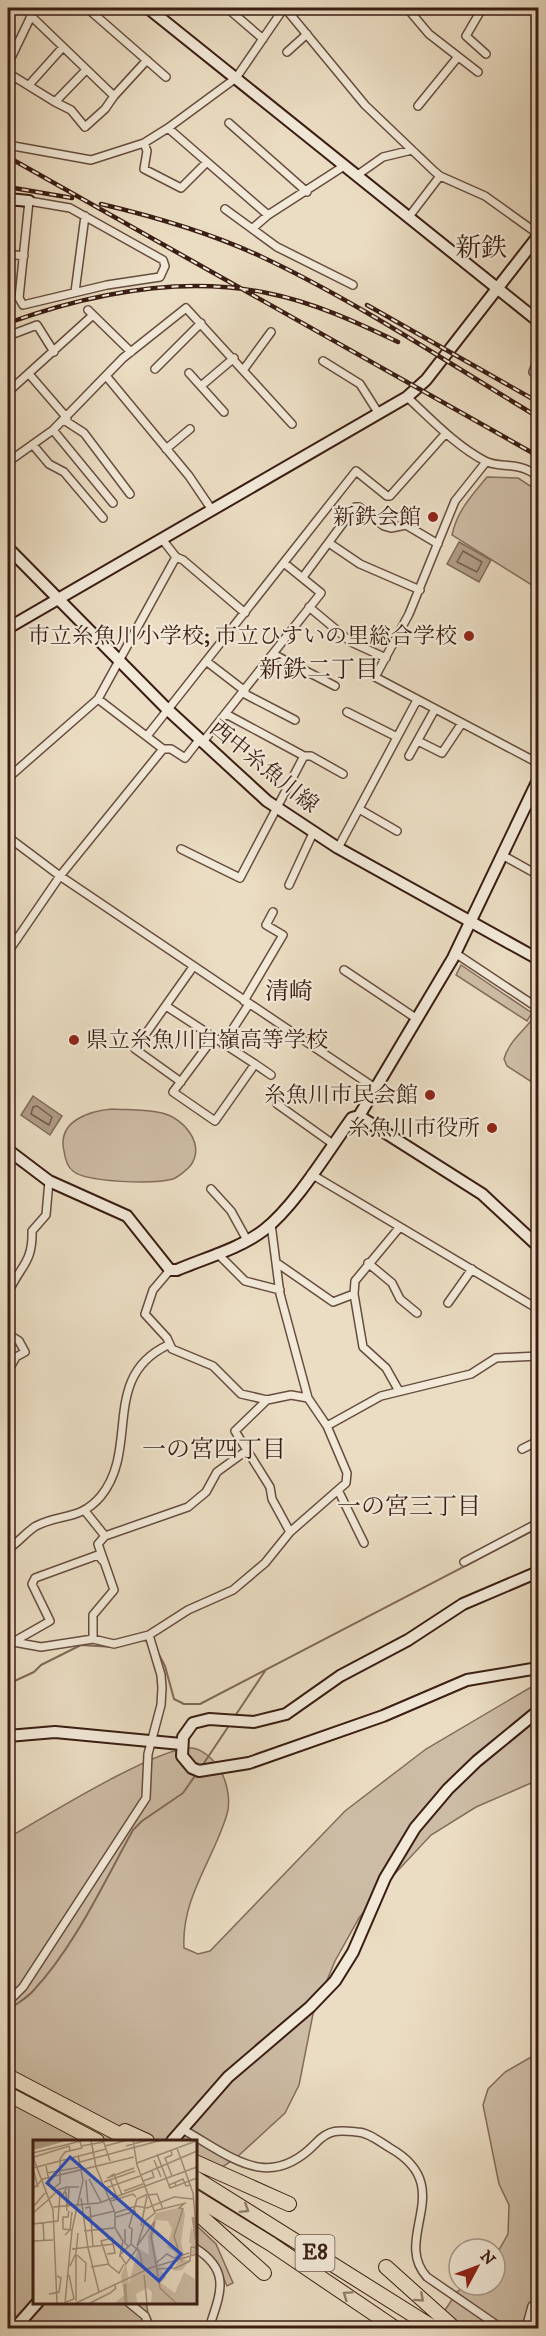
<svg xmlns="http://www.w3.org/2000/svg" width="546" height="2336" font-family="'IM FELL DW Pica','Noto Serif JP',serif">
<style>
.green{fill:#cdbca5;stroke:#846c5c;stroke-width:1.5}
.water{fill:#af9c87;stroke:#806959;stroke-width:1.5}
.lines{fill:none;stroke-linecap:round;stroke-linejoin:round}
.shore{stroke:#745c4d;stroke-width:1.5}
.stream{stroke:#806959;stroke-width:2}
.street-casing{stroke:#664d3f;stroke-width:10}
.secondary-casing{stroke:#3a1d13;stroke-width:14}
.highway-casing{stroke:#3a1d13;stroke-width:16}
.street{stroke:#f2e9d8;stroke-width:7}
.secondary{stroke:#f2e9d8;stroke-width:10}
.highway{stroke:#ebddc3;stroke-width:14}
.rail-casing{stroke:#3a1d13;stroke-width:4.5}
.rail{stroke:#f2e9d8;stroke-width:2;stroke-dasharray:7;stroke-linecap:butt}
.oneway{stroke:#927d6b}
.poi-dot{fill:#8f2418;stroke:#f2e9d8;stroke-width:2}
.labels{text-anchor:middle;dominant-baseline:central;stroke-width:4.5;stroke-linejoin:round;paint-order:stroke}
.shield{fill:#f2e9d8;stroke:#715a4e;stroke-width:1.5}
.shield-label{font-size:21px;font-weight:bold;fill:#3a1d13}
.poi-label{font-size:22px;fill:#3a1d13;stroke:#f2e9d8;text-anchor:end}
.street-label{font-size:22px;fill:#3a1d13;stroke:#f2e9d8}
.neighbourhood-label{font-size:24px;fill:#3a1d13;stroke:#f2e9d8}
.quarter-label{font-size:26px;fill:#3a1d13;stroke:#f2e9d8}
.inset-river{fill:none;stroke:#af9c87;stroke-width:3}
.inset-road{fill:none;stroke:#a4907d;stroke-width:1.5}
.view{fill:#1d4ed8;fill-opacity:0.15;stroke:#1d4ed8;stroke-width:3}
.inset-edge{fill:none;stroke:#3a1d13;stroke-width:3}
</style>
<rect width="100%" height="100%" fill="#ebddc3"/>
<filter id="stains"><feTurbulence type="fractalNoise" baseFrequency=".00333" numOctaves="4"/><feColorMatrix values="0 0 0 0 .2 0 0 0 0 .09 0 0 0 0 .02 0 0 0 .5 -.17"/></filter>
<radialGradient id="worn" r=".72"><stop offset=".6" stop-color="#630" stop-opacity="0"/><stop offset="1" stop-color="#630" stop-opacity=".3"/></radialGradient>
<path class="green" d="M487,477l31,1 20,13v98l-86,-54c5,-24 20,-40 35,-58z
M461,965l71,48 -5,8 -71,-46z
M535,1015l3,2v69l-31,-20 -3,-7c5,-19 22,-29 31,-44z
M112,1109c16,1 34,0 50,4 22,5 43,31 29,52 -4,5 -13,12 -18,14 -18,5 -86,4 -100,-8 -6,-4 -8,-13 -9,-20 -7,-30 25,-40 48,-42z
M538,1683v97l-62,27 -45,28 -42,45 -30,38 -24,43 -22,53 -14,71 -14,28 -49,45 -41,27v-44h-161v161h112l4,22 -2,4h-140v-490c33,-19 152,-93 184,-90 11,1 23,13 28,22 7,11 11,31 7,44 -13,45 -46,84 -43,134l14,6 12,-3 135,-140 81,-62z
M538,2053v275h-105l24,-36 9,-7h29v-28l13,-23 1,-29 -10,-21 -16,-79 5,-16 17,-17z
M195,2224l21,20 17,39 -6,3c-8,-19 -14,-31 -32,-43z"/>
<path class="water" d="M459,542l32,18 -12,22 -32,-18z
M33,1096l29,20 -12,19 -29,-20z"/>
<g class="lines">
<path class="shore" d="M463,551l19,11 -5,10 -20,-10z
M37,1106l15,11 -3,8 -18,-11 2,-7z"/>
<path class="stream" d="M121,1645l23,-5 6,4
M156,1649l9,17 9,33 10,5h16l338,-176
M8,1684l26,-12 7,-7 40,-20 32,2
M235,1716l30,-45
M202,1766l28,-42
M8,2011c7,-7 18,-12 25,-20 42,-45 70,-107 100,-161l9,-9 41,-28 14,-20"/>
<defs>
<path id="street" d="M87,8l79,69
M227,8l36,31
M285,8l80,97 69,66 6,5 45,20 53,38
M407,8l22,26 49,38
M470,8l10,4 -14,24 20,18
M30,15l84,81 33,-36
M287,52l20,-18
M8,64l27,-56
M8,73l47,29 31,-32
M29,85l34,-38
M55,102l16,8 14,17 20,-18 9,-13
M418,106l39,-48
M229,123l78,69
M168,128l100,87 76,-49
M144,143l3,8 -3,18 37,19 26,-26
M8,145l83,15 53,-17 24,-15 68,-50 48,-70
M356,176l27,-19 29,-7
M29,201l41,7 93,52 2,6 -5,11 -53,8 -84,20 -4,-7z
M225,209l52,38 76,38
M408,218l32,-42
M253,228l15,-13
M8,254l16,2
M75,292l10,-76
M88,310l43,42
M8,336l29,-11 17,27
M538,359l-5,13 5,5
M323,361l37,23 19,30
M155,369l46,-46
M244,369l27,-37
M189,373l35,39
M29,374l38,44
M107,377l82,99 23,34
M201,386l33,-28
M8,392l85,-77
M407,397c24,22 49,49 78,64 15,8 31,-1 53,15
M64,420l20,13 46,61
M53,430l60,73
M33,445l16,19 15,8 39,46
M166,449l24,-20
M8,462l45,-32 70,-72 63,-50 106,116
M486,462l-31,39 -46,113 -34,63 163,86
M162,539l14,18 7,3 62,53
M329,543l31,21 60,26
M303,577l52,-70h4l25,19 7,2 15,-3 32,19
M309,607l42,35 35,16
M273,654l62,32
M206,661l39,30
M243,693l52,27
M347,712l50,25
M147,736l209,-265 31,25h3l56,-63
M418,741l24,12 20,-30
M202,743l119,-150 -37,-30
M163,749h8l14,9 14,-18
M304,756h7l32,18
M409,756l26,-47
M8,778l90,-79 78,-142
M359,809l38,22
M8,837l52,39 315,212
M338,848l79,-148
M181,849l59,29 64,-122 -78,-42
M502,855l36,20
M289,885l24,-52
M8,952l52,-76 103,-127 -65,-50
M455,953l83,55
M344,970l73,49
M244,1001l39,-66 -17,-10 7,-13
M166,1006l89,58
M214,1037l-41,55 42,29 40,-57 16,11
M223,1044l26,-40
M181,1082l-46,-33 58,-82
M277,1104l56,40
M311,1174l227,135
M211,1189l20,22 16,29
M399,1228l-44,53 -1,13 9,53 23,21 13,23
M217,1253l28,28 35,9
M277,1263l56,39 21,-8
M368,1263l24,20 8,16 17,14
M170,1270l-17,20 -8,24 22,24 5,11 41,17 28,28 26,6 24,-5 17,3
M8,1293c12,-27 25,-30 24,-62l14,-16 3,-34
M448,1303l24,-34
M8,1334l11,7 6,11 -9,5 -8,14
M267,1400l-32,31 35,56 2,12 18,33
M327,1426l54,-30 90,-22 25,-16 42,-2
M522,1449l16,-8
M338,1490l26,53
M85,1511l20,25
M8,1549c10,-6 18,-17 28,-23 25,-13 44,-5 65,-30 39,-48 -1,-119 67,-151
M464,1562l74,-39
M93,1639v-24l21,-25 -16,-46 7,-8 83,-29 18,-15 11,-20 29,-21
M8,1641l33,6 52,-8 21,5 35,-9 39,-25 45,-20 32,-27 25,-31 56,-49 1,-10 -20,-47 -19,-28 -28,-104 -9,-70
M13,1642l37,-21 -18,-37 3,-6 63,-23 5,6
M8,2002l15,-15 123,-189 2,-44 13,-49 1,-17 -1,-13 -12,-40
M182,2129c49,27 86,64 134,14 13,-14 23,-13 41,-11 11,0 23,10 33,16 69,39 1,90 37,129l74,51
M195,2248c37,23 25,46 14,80
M128,2302l17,14 5,12
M526,2328l6,-22 6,-5"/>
<path id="secondary" d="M148,8l390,313
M8,199l21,2
M8,548l159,161 100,92 71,47 200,111
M8,628l399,-231 19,-17 112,-144
M359,1116l123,78 56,52
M8,1150l41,31 78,35 43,54h7c28,-12 62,-21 87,-40 32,-25 64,-79 88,-112l7,-2 94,-158 85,-178
M538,1572l-75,32 -55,36 -68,36 -54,38 -32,8 -45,-3 -16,4 -10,14 -1,19 10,12 7,3 50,-8 134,-47 84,-36 71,-12
M8,1736l47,-4 126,12
M172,2141l56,-64 82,-70 25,-26 18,-29 32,-74 30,-50 33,-39 29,-28 61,-50
M15,2328l23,-26"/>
<path id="highway" d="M8,2076l124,65
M8,2094l89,47
M125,2131l22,10
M195,2162l94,42
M195,2178l239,150
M195,2197l76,47 124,84
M195,2211l69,62
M386,2267l68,61"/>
</defs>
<use href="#street" class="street-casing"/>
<use href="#secondary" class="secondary-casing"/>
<use href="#highway" class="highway-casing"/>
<use href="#street" class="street"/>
<use href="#secondary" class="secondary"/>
<use href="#highway" class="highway"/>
<defs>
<path id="rail" d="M8,157l530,299
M8,187l64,11
M101,204c55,13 110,29 161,53 96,45 186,106 276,160
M367,305l171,97
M8,323c81,-29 172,-48 259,-30 46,9 89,29 131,49"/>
</defs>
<use href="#rail" class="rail-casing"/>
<use href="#rail" class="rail"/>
</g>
<defs><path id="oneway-chevron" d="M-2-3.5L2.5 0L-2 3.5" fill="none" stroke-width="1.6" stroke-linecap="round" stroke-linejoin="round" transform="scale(1.5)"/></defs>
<g class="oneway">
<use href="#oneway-chevron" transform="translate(245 2209) rotate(32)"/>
<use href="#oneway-chevron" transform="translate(347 2295) rotate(-145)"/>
<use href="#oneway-chevron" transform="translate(420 2298) rotate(42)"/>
</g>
<g class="poi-dot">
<circle cx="433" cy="517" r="6"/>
<circle cx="469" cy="636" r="6"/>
<circle cx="74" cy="1040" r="6"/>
<circle cx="430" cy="1095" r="6"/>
<circle cx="492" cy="1128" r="6"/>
</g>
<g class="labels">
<rect class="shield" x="295.5" y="2235" width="39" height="36" rx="4.5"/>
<g class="shield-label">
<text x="315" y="2253">E8</text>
</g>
<g class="poi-label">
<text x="421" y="517">新鉄会館</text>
<text x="457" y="636">市立糸魚川小学校; 市立ひすいの里総合学校</text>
<text x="86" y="1040" text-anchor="start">県立糸魚川白嶺高等学校</text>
<text x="418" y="1095">糸魚川市民会館</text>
<text x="480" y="1128">糸魚川市役所</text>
</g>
<g class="street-label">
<text transform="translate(264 767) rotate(39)">西中糸魚川線</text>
</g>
<g class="neighbourhood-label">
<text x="319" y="670">新鉄二丁目</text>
<text x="289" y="992">清崎</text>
<text x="214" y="1450">一の宮四丁目</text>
<text x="409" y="1507">一の宮三丁目</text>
</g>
<g class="quarter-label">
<text x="481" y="248">新鉄</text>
</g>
</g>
<g transform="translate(33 2140)">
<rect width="164" height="164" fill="#ebddc3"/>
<path d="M149,67l3,7 -4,28 4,18h5l-8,10 -9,1 4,-8 -2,-11 -8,-5 5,-18 -4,-8 -12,-1 -3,19 6,28 4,-1 3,1 -7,1 7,9 -5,6 14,10 9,-21 11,7v-25h-5l2,-6 3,3 -6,-10 2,-14 6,8 -1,68h-45l1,-11 -5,-4 -11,6 1,9h-22l9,-8 -3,-19 5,-14 3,22 9,-36 11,7 -1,-19 8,-23z" fill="#cdbca5"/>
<path d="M0,0h37l-37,10z" fill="#af9c87"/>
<path class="inset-river" d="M160,77l3,22M92,144l1,19"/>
<path class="inset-road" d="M58,0l5,27 19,46v15M70,0l7,21M100,0l4,25 18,48 -10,8 -8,25 18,-25 -4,15 9,52 16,15M48,6l23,-4M72,6l23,-6M93,6l22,-6M144,8l16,45 4,45M138,10l1,5 -7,3 7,18M0,13l52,-13M124,14l13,34 6,-2 -1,-3M0,17l20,53 4,93M1,17l35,-11 1,4M27,19l5,-7 17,-4 -2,-6M121,20l7,17M47,22l82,-22M104,23l59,-22M13,26l4,20M0,28l73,-19M0,29l5,18M14,33l34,-6M108,35l56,-24M76,37l5,-3 8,21M74,38l27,-10M56,39l12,23M77,39l7,18M53,40l2,25M110,41l11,-4 -2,-6M71,42l31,-11M136,45l14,-6 3,7 5,-1M143,46l21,-8M73,48l34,-12M0,49l10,-10 91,-22M19,50l8,-7v-24M91,51l19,-7M33,52l1,19M115,55l9,-1 6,15M48,58l7,50M78,61l22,-7 3,3M35,65l1,-18h10M0,67l12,-14M20,67l46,-4 98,-36M52,68l5,-1 3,39M36,71l-1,6h-5v12l9,1M121,71l32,-8M0,73l15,-13 10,-10 2,-1 7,-2 -4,8 -5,-5M82,73l21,-7 11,2 27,-11 19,2M83,77l20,-6M52,78l30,-7M10,82l1,18M0,84l25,-3 2,-28M108,86l6,-30M82,88l8,13 -3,14 11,-11 1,-15 -3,-2 8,-28 11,-5M92,89v14l4,4M51,91l30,-3M32,95l5,-5 2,-18M0,101l20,-1M98,104l8,7 4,16M55,108l11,44M39,109l42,-5M74,114l8,-1 -3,-15 -11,3 8,24 10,8 5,-9M43,115v46M44,115l9,8 -1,19M87,115l6,9 12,-17M149,122l-8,-26 9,-27 -4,-1 5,-4M123,123l11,-9 7,4 15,-5M37,126l6,-13 2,-20M58,127l18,-3M124,129l19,-1 14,-7 1,-14 6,1M111,135l3,28M16,154l10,-2 2,-14 -4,-2M33,162l8,-3 -5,-24M32,163l7,-73 11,-50 -5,-25M43,163l74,-35 47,-14M57,163l20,-10 6,-5 -2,-3"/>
<path class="view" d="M37,17l111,97 -22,27 -112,-98z"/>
<rect width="164" height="164" class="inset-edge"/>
</g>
<rect width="546" height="2336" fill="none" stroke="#ebddc3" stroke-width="30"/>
<rect x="9" y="9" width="528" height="2318" fill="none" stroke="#3a1d13" stroke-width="3"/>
<rect x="15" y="15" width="516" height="2306" fill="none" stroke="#3a1d13" stroke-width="1.5"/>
<g transform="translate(477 2267) rotate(49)"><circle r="28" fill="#f2e9d8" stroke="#a89789" stroke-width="1.5"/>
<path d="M0-4.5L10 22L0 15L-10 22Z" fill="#8f2418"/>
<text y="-9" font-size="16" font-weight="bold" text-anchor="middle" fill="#3a1d13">N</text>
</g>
<rect width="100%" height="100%" filter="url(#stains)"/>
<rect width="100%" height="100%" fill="url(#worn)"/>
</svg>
